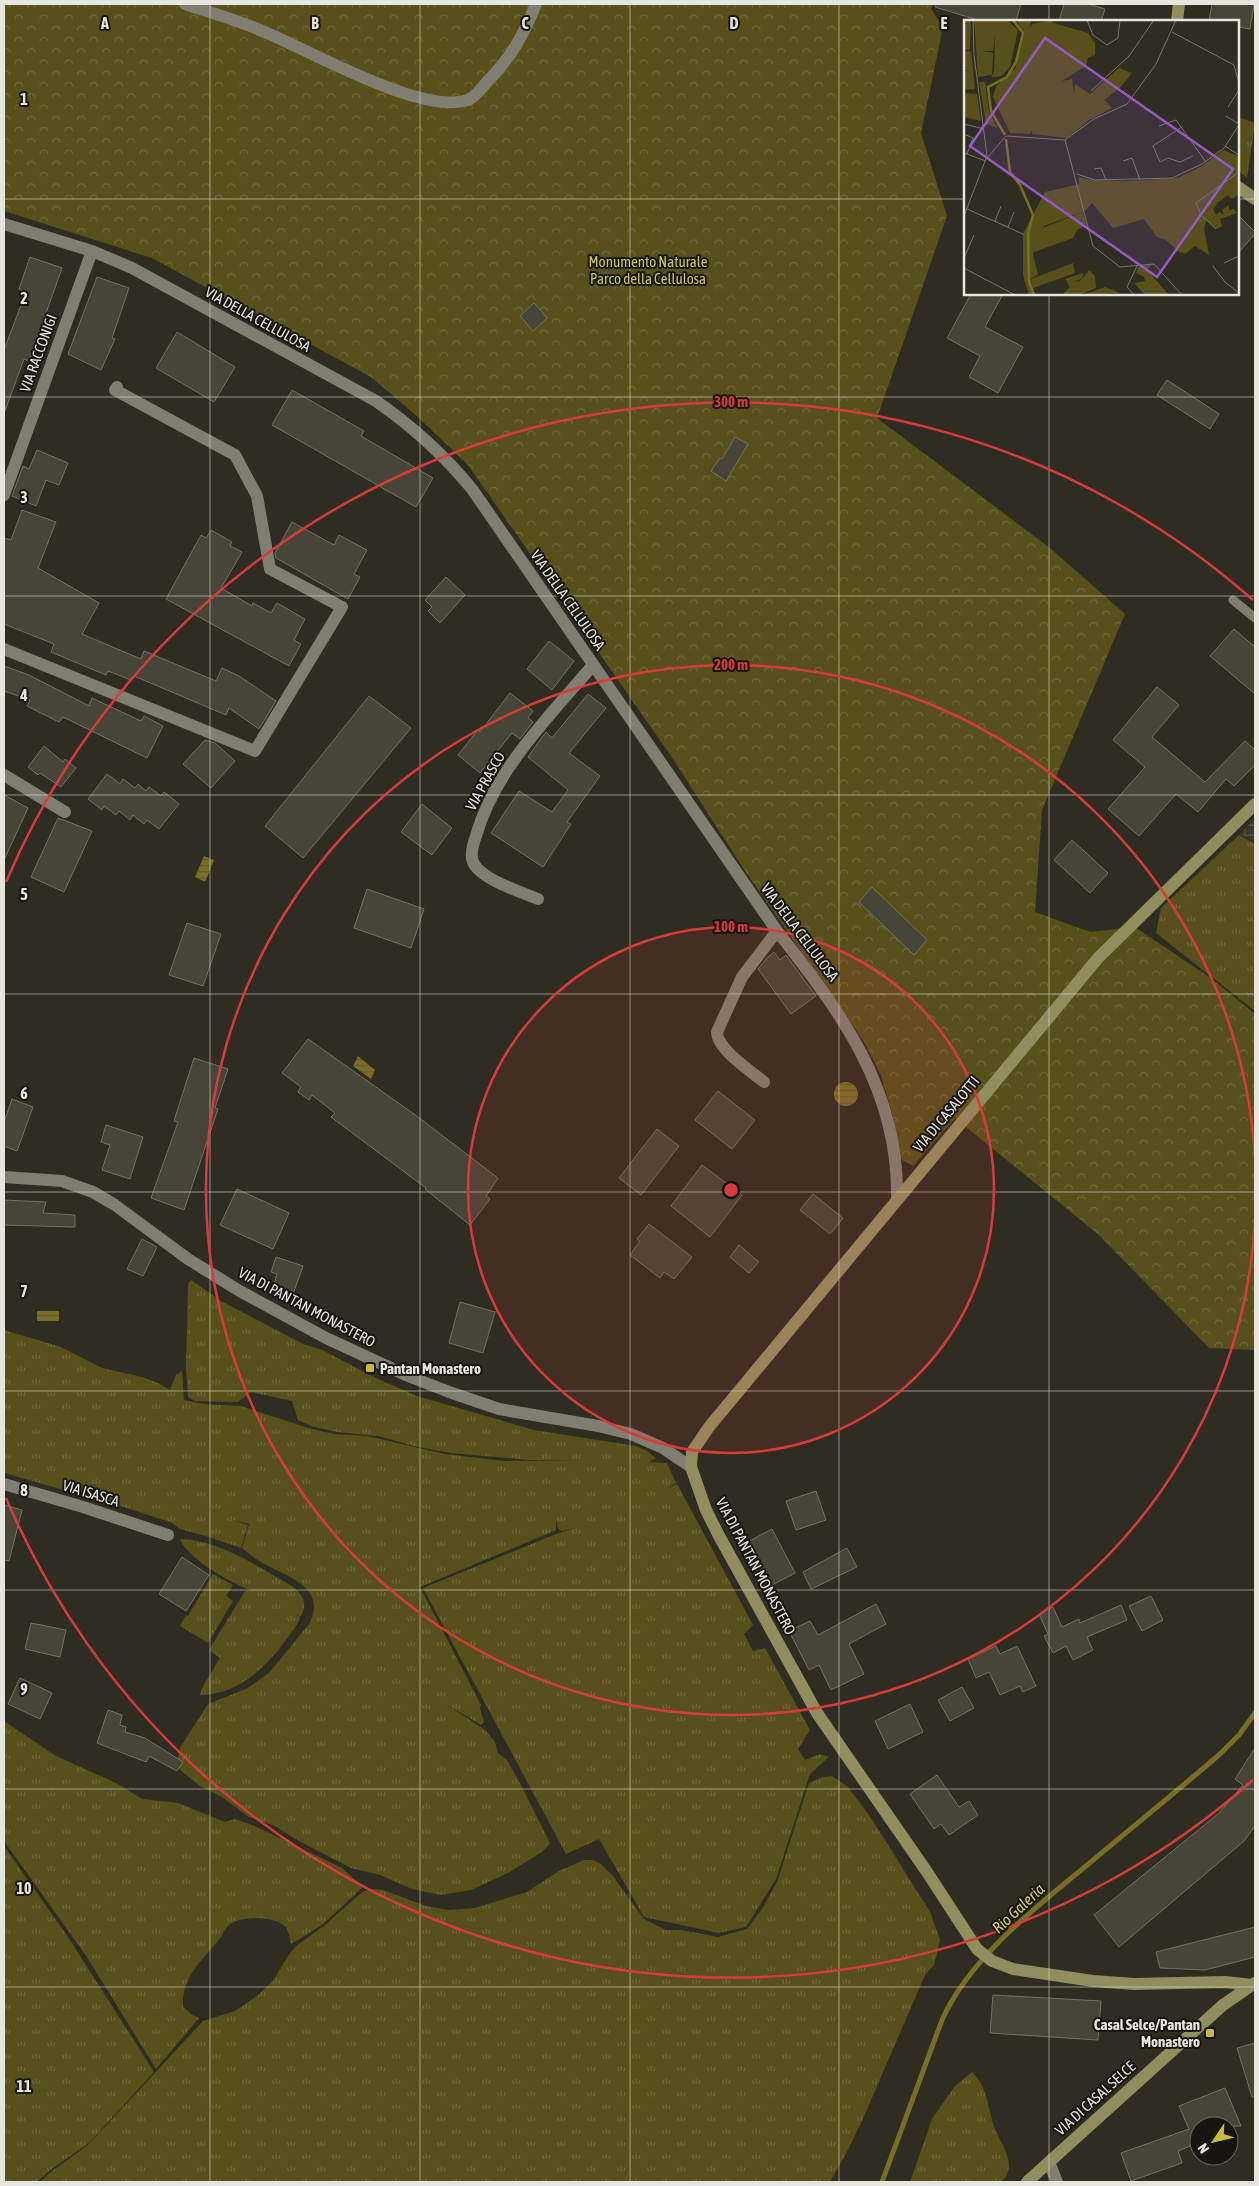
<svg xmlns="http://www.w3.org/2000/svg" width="1259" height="2186" font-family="'Asap Condensed',sans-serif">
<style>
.industrial{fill:url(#industrial-grid)}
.grass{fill:url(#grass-tufts)}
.park{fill:url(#park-crowns)}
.water{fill:url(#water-rules)}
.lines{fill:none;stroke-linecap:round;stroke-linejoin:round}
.stream{stroke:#796f24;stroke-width:5}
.building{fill:#464538;stroke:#737264}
.lane{stroke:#7f7e70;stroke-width:9}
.street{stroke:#7f7e70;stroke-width:12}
.secondary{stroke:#928d5e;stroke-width:12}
.grid{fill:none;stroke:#e6e5de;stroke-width:1;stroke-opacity:0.55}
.ring{fill:none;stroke:#d83b3a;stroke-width:2.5}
.poi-dot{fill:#caba39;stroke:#161510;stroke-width:2}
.labels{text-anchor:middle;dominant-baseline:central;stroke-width:4;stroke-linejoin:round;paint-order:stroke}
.park-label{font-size:15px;fill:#d2c55d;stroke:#161510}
.street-label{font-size:15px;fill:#e6e5de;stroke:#161510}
.poi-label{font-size:15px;font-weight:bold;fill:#e6e5de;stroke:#161510;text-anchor:start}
.water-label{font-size:16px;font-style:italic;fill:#ddcf68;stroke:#161510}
.inset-river{fill:none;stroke:#796f24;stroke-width:2.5}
.inset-road{fill:none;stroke:#78776d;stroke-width:1}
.view{fill:#965ac7;fill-opacity:0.15;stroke:#965ac7;stroke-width:2.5}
.inset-edge{fill:none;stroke:#e6e5de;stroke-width:2.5}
.grid-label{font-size:16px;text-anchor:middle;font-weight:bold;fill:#e6e5de;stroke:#161510;stroke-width:4;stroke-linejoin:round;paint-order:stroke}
.centre{fill:#d83b3a;stroke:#161510;stroke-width:2.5}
.ring-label{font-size:15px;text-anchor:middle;font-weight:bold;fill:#d83b3a;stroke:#161510;stroke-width:4;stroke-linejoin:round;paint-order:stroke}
</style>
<defs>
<pattern id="industrial-grid" width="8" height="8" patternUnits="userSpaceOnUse" patternTransform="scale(1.25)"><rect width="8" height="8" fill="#3a3826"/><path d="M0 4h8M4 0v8" fill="none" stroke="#565545"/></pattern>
<pattern id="grass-tufts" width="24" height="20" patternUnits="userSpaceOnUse" patternTransform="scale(1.25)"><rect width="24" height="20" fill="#57501a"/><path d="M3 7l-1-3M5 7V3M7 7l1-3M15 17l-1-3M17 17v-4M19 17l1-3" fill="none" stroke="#6f693b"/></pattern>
<pattern id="park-crowns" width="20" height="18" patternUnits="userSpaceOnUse" patternTransform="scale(1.25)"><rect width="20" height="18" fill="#57501a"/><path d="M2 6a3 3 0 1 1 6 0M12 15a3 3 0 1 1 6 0" fill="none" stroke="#6f693b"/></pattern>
<pattern id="water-rules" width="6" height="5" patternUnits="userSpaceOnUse" patternTransform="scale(1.25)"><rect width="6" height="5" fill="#796f24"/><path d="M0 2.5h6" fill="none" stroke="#5f5a34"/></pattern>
</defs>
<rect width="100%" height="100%" fill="#2f2d21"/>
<path class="industrial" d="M1255,818v24l-15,-8z"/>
<path class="grass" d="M1238,117l17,6 -8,55 -9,-8z
M1239,835l16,9v167l-99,-78 5,-25z
M191,1280l30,21 82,43 19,6 56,29 39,17 117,34 102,16 11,5 9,7 -7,4 18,1 9,20 -10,6 11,-5 76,141 -9,9 9,17 12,-3 45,82 -12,19 7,11 15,-6 9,3 -19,17 -34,105 -30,48 -27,6 -75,-16 -45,-78 -33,15 -143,-266 133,-54 19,-6 -13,3 -4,-2 -2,-9v10l-2,1 -134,56 61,118 -1,3 4,14 -3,3 -35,-21 39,26 10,12 3,11 9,7 14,25 29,58 -8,9 -34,21 -37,17 -30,5 -29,-6 -32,-14 -29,-7 -52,-27 -24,-15 -26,-9 -27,-20 -22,-11 -20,-16 -3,-7 3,-15 28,-44 38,-15 23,-16 40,-49c20,-38 -25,-48 -48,-62 -7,-4 -13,-9 -19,-14l7,-24 -20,-5 19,6 -7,23 -32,-11 -29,-8 -8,-6 -48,-16 -120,-34v-122l3,1 -3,-1v-21l57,17 41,21 40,9 16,6 12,7 6,-15 6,-4 2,29 19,4 38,2 67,22 26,6 33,2 78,18 59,7 77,-1h-52l-78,-7 -33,-6 -40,-11 -41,-4 -26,-6 -13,-6 -6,-19 -41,-9 -13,10 -43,-1 -7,-4 -2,-28 2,-84z
M180,1539c40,1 78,28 112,47 11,9 16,16 9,30l-6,-2 5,3 -2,6c-22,33 -53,72 -98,72l3,-9 17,-28 -11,-8 36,-59 6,-1c-19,-6 -64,-32 -71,-51z
M213,1574l20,11 -7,11 7,5 -25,42 -28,-17 6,-11 2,1z
M4,1721l52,35 60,27 26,16 36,4 47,19 10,-3 20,7 87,42 21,19 -41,38 -31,19c-1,-4 -2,-11 -4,-15 -8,-14 -46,-14 -58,-4 -4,3 -7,11 -11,16 -17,20 -37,38 -35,66l9,8 7,3 -43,51 -69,-112 -83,-116z
M832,1776l16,11 25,34 57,91 10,28 -6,25 -9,10 -60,139 -18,38 -17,30h-790l12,-11 36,-26 115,-124 32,-10 23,-16 15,-14 15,-25 8,-10 28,-20 37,-33 9,-4 13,1 43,16 23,4 26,-2 52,-16 32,-21 25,-11h9l8,4 11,11 32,44 22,11h15l37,7 29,-8 15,-20 15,-27 32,-99 14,-6z
M4,1846l66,94 84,132 -65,71 -39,27 -13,12h-33z
M972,2072c16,14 16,38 23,57 5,12 13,22 14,36 0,6 -3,13 -8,17h-91l22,-63 23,-33z"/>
<path class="park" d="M4,4h929l-2,5 12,18 -22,106 26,83 -70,202 173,130 75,66 -83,196 -7,102 55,20 45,-5 77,52 43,35v336l-46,-2 -110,-113 -144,-117 -42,48 -11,-6 -5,-11 -3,-29 -13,-45 -18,-35 -120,-172 -70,-109 -205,-294 -50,-48 -47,-40 -219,-119 -148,-47z"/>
<path class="water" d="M204,856l10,4 -9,22 -10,-5z
M358,1056l17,14 -4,9 -18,-13z
M834 1094a12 12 0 1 1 24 0a12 12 0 1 1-24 0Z
M37,1311h22v10h-22z"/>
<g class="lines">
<path class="stream" d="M882,2182l60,-162c27,-61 93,-112 144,-154 44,-37 90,-74 134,-112l19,-19 16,-22"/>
</g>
<path class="building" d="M935,4h86l-5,17h-35l-46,-14z
M1064,4h24l17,5 -4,12h-42z
M1212,4h42l-4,25 -12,-2v-6h-29z
M1238,215l17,17v2l-17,19z
M30,257l32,11 -33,93 -5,-2 -19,52 -1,-61 22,-58 -7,-3z
M97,277l32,11 -17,50 3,1 -14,31 -33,-16z
M971,294h32l-18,33 38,20 -25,46 -29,-16 11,-21 -33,-18z
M534,303l13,15 -14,13 -13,-15z
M177,332l58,35 -21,35 -58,-34z
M1167,380l52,34 -9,15 -53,-34z
M292,390l72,41 -3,5 72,42 -17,29 -144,-82z
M735,437l13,7 -22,37 -15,-10 9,-13 2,1z
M37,450l31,13 -9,22 -13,-5 -10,26 -24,-10 11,-30 6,3z
M22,510l34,12 -18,46 61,35 -17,31 59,25 3,-8 72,30 6,-13 17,8 37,25 -17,28 -30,-21 -3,7 -92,-39 -3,4 -23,-9 -2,4 -55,-23 3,-8 -50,-20v-86l7,2z
M292,522l42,23 5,-10 28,15 -13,24 6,3 -12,22 -72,-41 -1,-5z
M211,530l21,12 -2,4 12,6 -21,36 31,18 1,-3 18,10 6,-10 28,16 -11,21 7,4 -12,22 -123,-67 35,-64 5,3z
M446,577l19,18 -25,28 -12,-12 4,-4 -7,-7z
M1234,629l21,18v47l-45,-38z
M549,641l25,20 -22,29 -25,-21z
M4,666l25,9 60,31 3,-8 49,23 3,-5 19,10 -16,32 -84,-41 -4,5 -32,-16 3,-6 -26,-9z
M1157,687l22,18 -27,32 53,45 40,-41 10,9v15l-21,21 -8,-7 -28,33 -22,-18 -37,42 -31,-27 37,-42 -32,-27z
M510,693l23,18 -5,7 5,4 -13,17 -8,-6 -32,40 -22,-18 20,-25 2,2z
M588,694l18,14 -37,45 31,23 -33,46 4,2 -28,43 -52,-34 28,-42 33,21 16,-22 -40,-33 18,-25 6,6z
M369,696l42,32 -108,130 -38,-32z
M205,740l10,3 20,18 -24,27 -28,-24z
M44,746l19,16 2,-3 11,9 -15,19 -21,-14 -2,2 -10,-8z
M107,774l13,10 3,-5 12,9 3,-4 8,7 3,-4 12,9 3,-4 15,12 -20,25 -12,-9 -3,4 -11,-9 -3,5 -11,-9 -3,4 -12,-9 -2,4 -14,-11z
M4,795l24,13 -24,52z
M422,804l30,24 -20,27 -31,-23z
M58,818l34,13 -28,61 -33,-15z
M1072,840l36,33 -18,20 -36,-33z
M872,887l55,53 -13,15 -55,-53z
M367,889l57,20 -13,39 -57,-20z
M187,923l34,11 -18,52 -34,-11z
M774,952l6,8 6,-5 30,41 -25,18 -33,-45 9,-11z
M308,1039l106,75 84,64 -12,18 4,3 -20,26 -45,-36 1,-1 -95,-71 4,-4 -23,-18 -3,5 -11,-8 3,-5 -19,-14z
M194,1058l34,11 -13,39 3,1 -34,101 -33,-12 27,-76 -4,-1z
M718,1091l37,29 -23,29 -37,-29z
M12,1099l21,8 -16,44 -13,-5v-24z
M106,1125l37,12 -13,42 -28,-9 8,-25 -9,-3z
M657,1129l22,17 -38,49 -22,-17z
M702,1165l40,30 -32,42 -39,-31z
M237,1189l52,24 -16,36 -53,-24z
M813,1194l30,24 -13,16 -30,-24z
M4,1200l42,2 -3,11 32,2v12l-71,-2z
M649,1224l43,33 -18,22 -10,-7 -4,6 -30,-23 10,-14 -3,-2z
M142,1239l15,8 -14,29 -16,-7z
M739,1245l20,17 -10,11 -19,-16z
M276,1257l27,9 -10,28 -20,-7 4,-13 -6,-2z
M460,1302l35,10 -12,41 -34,-10z
M816,1491l10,29 -30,10 -10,-29z
M4,1505l18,5 -13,51 -5,-1z
M772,1529l23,44 -29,15 -22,-44z
M847,1548l10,19 -46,22 -8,-17z
M182,1557l27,18 -23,36 -27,-17z
M1151,1596l12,24 -21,11 -13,-25z
M876,1604l10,20 -37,20 15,30 -33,16 -12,-25 -10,5 -20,-39 21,-10 8,14z
M1121,1605l6,15 -40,17 6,13 -20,10 -7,-14 -13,7 -9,-17 4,-2 -9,-20 14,-7 9,20 17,-8 1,4z
M31,1623l35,7 -6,27 -35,-8z
M996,1646l4,8 17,-8 19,40 -13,6 -3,-6 -20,9 -11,-23 -13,6 -8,-19z
M20,1678l32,15 -12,26 -32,-15z
M962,1687l12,21 -24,13 -12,-21z
M910,1704l13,28 -35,17 -13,-28z
M108,1710l14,5 -2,10 6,2 -1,5 20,6 38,24 -6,9 -28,-15 -3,6 -49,-19z
M1255,1748v78l-11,15 -125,106 -25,-32 124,-101 25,-29 -8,-6z
M937,1775l22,32 10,-6 9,14 -29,20 -8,-11 -7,5 -24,-35z
M1255,1927v30l-50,13 -45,-2 -4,-16z
M993,1995l108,6 -3,39 -108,-7z
M1255,2043v54h-3l-15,-49z
M1225,2088l16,38h-42v28l-4,-10 -17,7 4,12 -51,18 -10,-28 68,-24 -10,-23z"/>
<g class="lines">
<path class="lane" d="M1233,600l22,18"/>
<path class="street" d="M185,4c27,9 56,17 82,29 43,18 160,85 203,66 5,-3 12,-11 16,-16 25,-25 37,-47 50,-79
M4,224l88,27 40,17 244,133c36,25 68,54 96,88l305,442c64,81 122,159 120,267
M4,495l88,-244
M4,649l251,102 87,-144 -72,-38 -13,-73 -22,-41 -120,-65 2,-3
M4,775l61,37
M538,899c-17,-7 -58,-20 -65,-37 -3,-8 0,-18 3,-26 19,-67 73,-119 117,-171
M764,1082c-13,-11 -47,-33 -47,-50l25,-55 35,-46
M4,1177l58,4 31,11 22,13 73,54 50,31 88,48 82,38 44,17 47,16 99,17 33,8 32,14 28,19
M4,1484l79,23 85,28
M1049,2162l8,20"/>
<path class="secondary" d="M1177,21l2,-17
M1238,187l17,12
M1252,1985l-27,-3 -91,2 -41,-3 -80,-12 -21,-8 -15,-12 -50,-77 -110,-159 -99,-179 -12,-24 -15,-43 1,-15 17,-25 389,-469 157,-154
M1027,2182l196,-177 32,-22"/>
</g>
<path class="grid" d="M210,4v2178M420,4v2178M630,4v2178M839,4v2178M1049,4v17M4,199h961M1238,199h17M1049,294v1888M4,397h1251M4,596h1251M4,795h1251M4,994h1251M4,1192h1251M4,1391h1251M4,1590h1251M4,1789h1251M4,1987h1251"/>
<circle cx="731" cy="1190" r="263" fill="#d83b3a" fill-opacity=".12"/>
<g class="ring">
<circle cx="731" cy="1190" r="263"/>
<path d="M1255 1222A525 525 0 1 1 1255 1158"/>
<path d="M1253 1780A788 788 0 0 1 6 1498M6 882A788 788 0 0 1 1253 600"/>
</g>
<g class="poi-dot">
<rect x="365" y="1363" width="10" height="10" rx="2.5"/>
<rect x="1205" y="2028" width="10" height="10" rx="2.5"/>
</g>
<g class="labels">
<g class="park-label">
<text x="648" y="261">Monumento Naturale<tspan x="648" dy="17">Parco della Cellulosa</tspan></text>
</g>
<g class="street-label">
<text transform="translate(258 319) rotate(29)">VIA DELLA CELLULOSA</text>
<text transform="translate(38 353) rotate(-70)">VIA RACCONIGI</text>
<text transform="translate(568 600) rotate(55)">VIA DELLA CELLULOSA</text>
<text transform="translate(485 781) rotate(-61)">VIA PRASCO</text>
<text transform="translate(800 932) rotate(53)">VIA DELLA CELLULOSA</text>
<text transform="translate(946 1114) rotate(-50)">VIA DI CASALOTTI</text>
<text transform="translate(307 1307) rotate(28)">VIA DI PANTAN MONASTERO</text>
<text transform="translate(91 1493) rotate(17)">VIA ISASCA</text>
<text transform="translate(756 1566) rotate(62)">VIA DI PANTAN MONASTERO</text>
<text transform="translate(1095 2098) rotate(-42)">VIA DI CASAL SELCE</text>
</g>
<g class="poi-label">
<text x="380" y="1368">Pantan Monastero</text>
<text x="1200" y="2024" text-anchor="end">Casal Selce/Pantan<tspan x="1200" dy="17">Monastero</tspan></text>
</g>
<g class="water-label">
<text transform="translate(1018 1908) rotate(-43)">Rio Galeria</text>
</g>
</g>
<g transform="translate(964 20)">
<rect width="275" height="275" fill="#2f2d21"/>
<path d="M0,0h7l-1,30h-6zM10,0h33l11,10 -8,37 -9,9 -10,1 3,-5 1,-37 -2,16h-11l11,2 -1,22 -14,2zM52,0h15l-1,9 2,-5 20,-4 1,3 35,10 7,10v12l-7,3 -2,8 -24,15 10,-2 2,14 1,-9 15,10 29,-26 13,5 -11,14 -17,13 8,8 -24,13 -21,17 -35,-4v-3l-3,3 -19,-1 -17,-36 3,-11 19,-17 9,-37zM0,31h7l4,38 -11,1v-19l5,-1h-5zM15,62h6l4,29 8,17 -11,-4zM0,73l13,1 4,27 -17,-4zM255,182l-6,7 3,6 4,-3 4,3 -2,-5 7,-5v5l5,-1 3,4 -17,6 2,7 -5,3 -11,-9 3,-12zM119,192l4,13 -10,5 -4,8 -39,14 7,-20 -9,22 -2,25 2,7 -1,-7 42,-16 2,10 -42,15 2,7h-6l-5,-60zM188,244l-5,6 22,25h-24l-11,-12 11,-2 -1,-4 -8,-4 2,-6zM125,250l6,6 1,12 -17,7h-17l8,-8 -5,-8 18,-6 -1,5 -8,4 6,-1zM141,267l15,6 -37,2 14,-5z" fill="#57501a"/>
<path d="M259,130l16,6v38l-7,5 -4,-4 -18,13 -6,20 5,27 -14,-9 -10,8 -6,-2 -13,-12 -9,-3 -13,-18 -31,9 -21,-25 -7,8 -41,15 -11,28 5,21 -8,4 5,16h-6l-6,-20v-41l22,-42 34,-8v-7l13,3 35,1 51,-3 24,-12z" fill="#57501a"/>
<path class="inset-river" d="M41,115l-14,-24 -3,-24 19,-10 9,-15 7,-29 -10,-13M42,119l4,33 10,13 13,30 -5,19 1,48 5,13"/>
<path class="inset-road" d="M123,0l6,15 14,10 11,-7 2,-18M208,12l62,33 5,18M127,71l38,-35 25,-36M264,87l11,-17M262,96l13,8M0,104l20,5M195,106l17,-6 30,42M218,107l-29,19 7,16 8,-4 12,4 13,-6M0,114l9,4 -6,16M101,120l28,106 27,21 34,-3 28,31M261,126l14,9M0,133l22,8M24,137l18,-21 59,4 29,-21 33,-15 29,-40 20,-44M159,141l9,-3 8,22M130,149l7,-1 5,12M113,154l18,6 77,-2 30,-14 22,-16 15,-23M3,189l56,25M0,196l23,-60 -13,-101 -1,-35M31,201l6,-15M44,207l6,-15M252,209l-15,-14 -5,-12 43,-31M0,238l10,-23M260,243l15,-7M249,246l12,16 14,11M0,248l51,27M170,275l-7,-8 10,-21"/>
<path class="view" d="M81,18l188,131 -76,108 -187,-131z"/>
<rect width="275" height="275" class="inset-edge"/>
</g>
<g class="grid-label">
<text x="105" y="29">A</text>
<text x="315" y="29">B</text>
<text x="525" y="29">C</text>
<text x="734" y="29">D</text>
<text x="944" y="29">E</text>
<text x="24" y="105">1</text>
<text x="24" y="304">2</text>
<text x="24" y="503">3</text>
<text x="24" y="701">4</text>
<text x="24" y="900">5</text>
<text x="24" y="1099">6</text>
<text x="24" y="1297">7</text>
<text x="24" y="1496">8</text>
<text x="24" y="1695">9</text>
<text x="24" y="1894">10</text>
<text x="24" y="2092">11</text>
</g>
<circle cx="731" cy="1190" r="8" class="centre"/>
<g class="ring-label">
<text x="731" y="407">300 m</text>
<text x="731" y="670">200 m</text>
<text x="731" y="932">100 m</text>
</g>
<rect width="1259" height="2186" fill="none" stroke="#e6e5de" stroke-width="10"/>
<g transform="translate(1214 2141) rotate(235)"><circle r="24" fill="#161510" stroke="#696862"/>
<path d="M0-4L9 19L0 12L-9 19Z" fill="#caba39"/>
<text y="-8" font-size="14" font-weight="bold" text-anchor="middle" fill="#e6e5de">N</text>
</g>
</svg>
